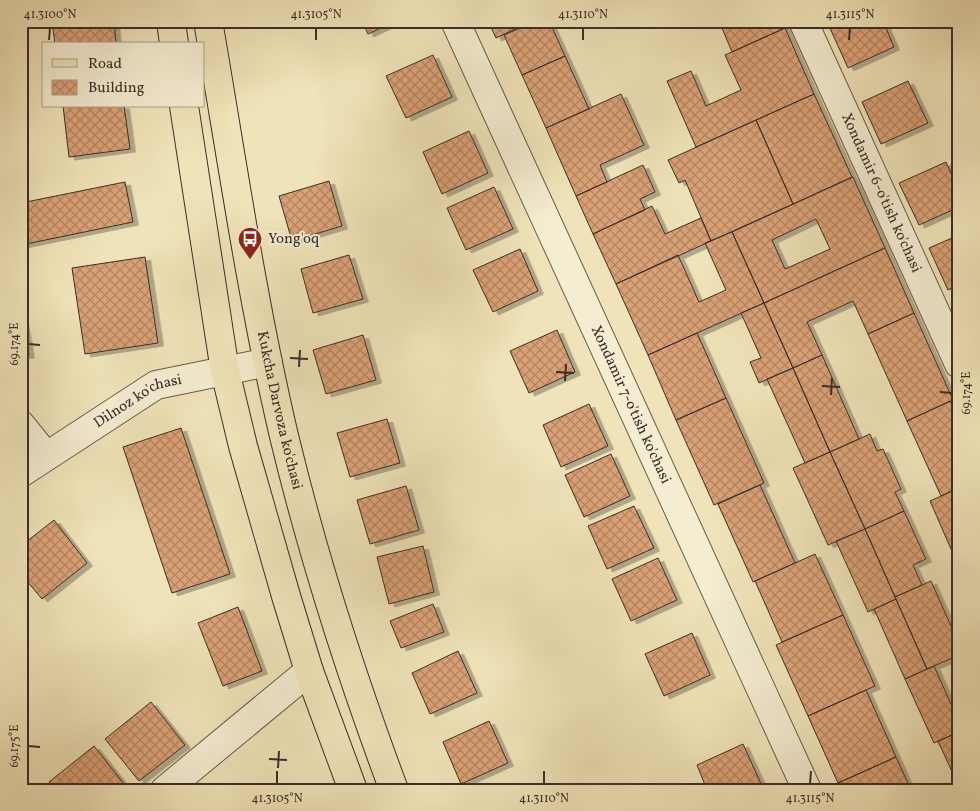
<svg xmlns="http://www.w3.org/2000/svg" width="980" height="811" font-family="Vollkorn,serif">
<style>
.building{fill:url(#building-cross-hatch);stroke:#3a2e29;fill-rule:evenodd;filter:url(#shadow)}
.lines{fill:none;stroke-linecap:round;stroke-linejoin:round}
.minor-casing{stroke:#685b4d;stroke-width:30}
.tertiary-casing{stroke:#685b4d;stroke-width:30}
.primary-casing{stroke:#3a2e29;stroke-width:30}
.minor{stroke:#f5edd2;stroke-width:28}
.tertiary{stroke:#f5edd2;stroke-width:28}
.primary{stroke:#f0e3b9;stroke-width:28}
.ticks{fill:none;stroke:#3a2e29;stroke-width:2}
.labels{text-anchor:middle;dominant-baseline:central;stroke-width:4;stroke-linejoin:round;paint-order:stroke}
.street-label{font-size:15px;fill:#3a2e29;stroke:#f5edd2}
.poi-label{font-size:15px;fill:#3a2e29;stroke:#f5edd2;text-anchor:start}
.neatline{fill:none;stroke:#3a2e29;stroke-width:2}
.ticks-label{font-size:12px;text-anchor:middle;fill:#3a2e29}
</style>
<defs>
<pattern id="building-cross-hatch" width="8" height="8" patternUnits="userSpaceOnUse" patternTransform="scale(1.25)"><rect width="8" height="8" fill="#dba176"/><path d="M0 0l8 8M0 8l8-8" fill="none" stroke="#b38461"/></pattern>
<filter id="shadow"><feDropShadow dx="5.5" dy="3" stdDeviation="0" flood-color="#0004"/></filter>
</defs>
<rect width="100%" height="100%" fill="#f0e3b9"/>
<filter id="stains"><feTurbulence type="fractalNoise" baseFrequency=".004" numOctaves="4"/><feColorMatrix values="0 0 0 0 .2 0 0 0 0 .09 0 0 0 0 .02 0 0 0 .5 -.17"/></filter>
<radialGradient id="worn" r=".72"><stop offset=".6" stop-color="#630" stop-opacity="0"/><stop offset="1" stop-color="#630" stop-opacity=".3"/></radialGradient>
<path class="building" d="M52,21h62l2,23h-61z
M362,21h34l-28,13z
M488,21h44l-36,17z
M536,21h13l16,35 -43,19 -18,-40z
M719,21h63l3,7 -53,24z
M839,21h44l11,26 -46,21 -19,-42z
M785,28l29,66 -118,53 -29,-66 24,-10 15,35 35,-16 -16,-35z
M433,55l19,42 -46,21 -20,-42z
M565,56l24,53 -43,19 -24,-53z
M908,81l20,42 -47,21 -19,-42z
M621,94l23,51 -44,20 7,17 -31,14 -30,-68z
M814,94l38,83 -59,27 -37,-84z
M63,106h61l6,43 -61,8z
M756,120l37,84 -82,37 -26,-61 -6,3 -11,-23z
M469,131l19,42 -46,21 -19,-42z
M946,162l13,29v16l-40,18 -20,-42z
M643,165l12,27 -15,7 5,11 -52,24 -17,-38z
M853,177l32,71 -121,55 -32,-71zM816,219l14,30 -45,20 -13,-29z
M329,181l13,45 -50,15 -13,-45z
M125,182l8,40 -112,23v-42z
M494,187l19,42 -47,21 -19,-42z
M652,206l13,28 36,-16 10,23 -95,43 -23,-50z
M732,232l32,71 -116,52 -32,-71 62,-29 21,47 27,-12 -21,-47z
M959,235v50l-11,5 -19,-42z
M885,248l29,65 -46,21 -15,-33 -46,21 15,33 -29,13 -29,-65z
M520,249l18,42 -45,21 -20,-42z
M349,255l14,44 -50,14 -12,-44z
M145,257l13,86 -73,11 -13,-86z
M764,303l29,65 -34,15 -9,-21 11,-4 -20,-45z
M21,310l8,45 -8,1z
M914,313l39,87 -46,21 -39,-87z
M557,330l18,42 -46,21 -19,-42z
M697,333l29,65 -50,22 -28,-65z
M363,335l13,45 -50,14 -13,-44z
M822,355l37,84 -29,13 -37,-84z
M793,368l37,84 -25,11 -38,-84z
M726,398l38,85 -50,22 -38,-85z
M950,401l9,19v68l-18,8 -34,-75z
M589,404l19,42 -47,21 -18,-42z
M387,419l13,44 -50,14 -13,-44z
M181,428l49,146 -58,19 -49,-146z
M870,434l7,17 6,-2 18,40 -6,3 9,19 -39,18 -35,-77z
M830,452l35,77 -37,16 -35,-77z
M611,454l19,42 -46,21 -19,-42z
M760,485l35,78 -42,19 -35,-78z
M406,486l13,44 -49,14 -13,-44z
M959,488v76l-1,1 -28,-64z
M634,506l20,42 -47,21 -19,-43z
M904,511l22,48 -13,6 9,20 -27,12 -30,-68z
M54,520l33,43 -45,36 -21,-25v-28z
M865,529l31,70 -28,13 -32,-71z
M423,546l11,46 -45,12 -12,-47z
M815,554l28,61 -61,27 -27,-61z
M658,558l19,42 -46,21 -19,-42z
M931,581l28,63v11l-32,14 -32,-72z
M896,599l31,70 -22,10 -31,-70z
M433,604l11,28 -43,16 -11,-27z
M238,607l24,64 -39,15 -25,-63z
M843,615l32,71 -67,30 -32,-71z
M692,633l18,42 -46,21 -19,-42z
M458,651l19,42 -47,21 -18,-41z
M934,666l25,56v10l-25,11 -29,-64z
M866,690l30,67 -58,26 -30,-67z
M151,702l34,43 -46,36 -34,-42z
M489,721l19,42 -47,21 -18,-42z
M959,732v55l-21,-46z
M743,744l19,42 -8,4h-47l-10,-25z
M94,746l34,43 -73,1 -6,-8z
M896,757l15,33h-70l-3,-7z"/>
<g class="lines">
<defs>
<g id="minor">
<path id="s1" d="M455,21l352,769"/>
<path id="s2" d="M803,21l156,343"/>
<path d="M21,425l25,31"/>
<path d="M165,790l144,-119"/>
</g>
<g id="tertiary">
<path id="s3" d="M21,473l135,-88 112,-23"/>
</g>
<g id="primary">
<path d="M171,21l3,23"/>
<path id="s4" d="M208,21c24,139 44,279 76,415 29,120 67,239 110,354"/>
<path d="M184,106l41,265 18,75 43,150 23,75 44,119"/>
</g>
</defs>
<use href="#minor" class="minor-casing"/>
<use href="#tertiary" class="tertiary-casing"/>
<use href="#primary" class="primary-casing"/>
<use href="#minor" class="minor"/>
<use href="#tertiary" class="tertiary"/>
<use href="#primary" class="primary"/>
</g>
<path class="ticks" d="M49,40l1,-12M316,40v-12M583,40v-12M849,40l1,-12M28,344l12,1M290,358l18,1M299,367l1,-17M556,372l18,1M565,381l1,-17M822,386l18,1M940,392l12,1M831,395l1,-17M28,746l12,1M269,759l18,1M278,768l1,-17M277,784v-13M544,784v-13M810,784l1,-13"/>
<defs>
<symbol id="bus-pin" viewBox="-11 -11 22 30"><path d="M0 17L-7.5 6A9.5 9.5 0 1 1 7.5 6Z" fill="#8f2418" stroke="#f5edd2"/><path d="M-5-6H5V4H4V6H2V4H-2V6H-4V4H-5ZM-3.5-4V0h7V-4ZM-3.5 1.2v1.5H-2V1.2ZM2 1.2v1.5H3.5V1.2Z" fill="#fff"/></symbol>
</defs>
<g fill-rule="evenodd">
<use href="#bus-pin" x="236" y="225" width="28" height="38"/>
</g>
<g class="labels">
<g class="street-label">
<text stroke="none"><textPath href="#s2" startOffset="189">Xondamir 6-o'tish ko'chasi</textPath></text>
<text stroke="none"><textPath href="#s3" startOffset="138">Dilnoz ko'chasi</textPath></text>
<text stroke="none"><textPath href="#s1" startOffset="422">Xondamir 7-o'tish ko'chasi</textPath></text>
<text stroke="none"><textPath href="#s4" startOffset="396">Kukcha Darvoza ko'chasi</textPath></text>
</g>
<g class="poi-label">
<text x="268" y="239">Yong'oq</text>
</g>
</g>
<rect width="980" height="811" fill="none" stroke="#f0e3b9" stroke-width="55"/>
<rect x="42" y="42" width="162" height="65" fill="#f5edd2" stroke="#aaa18e"/>
<rect x="52" y="59" width="25" height="8" fill="#f0e3b9" stroke="#aaa18e"/>
<text x="88" y="68" font-size="15" fill="#3a2e29">Road</text>
<rect x="52" y="80" width="25" height="15" fill="url(#building-cross-hatch)" stroke="#aaa18e"/>
<text x="88" y="92" font-size="15" fill="#3a2e29">Building</text>
<rect x="28" y="28" width="924" height="756" class="neatline"/>
<g class="ticks-label">
<text x="50" y="18">41.3100°N</text>
<text x="316" y="18">41.3105°N</text>
<text x="583" y="18">41.3110°N</text>
<text x="850" y="18">41.3115°N</text>
<text transform="translate(14 344) rotate(-90)" y="4">69.174°E</text>
<text transform="translate(966 393) rotate(-90)" y="4">69.174°E</text>
<text transform="translate(14 746) rotate(-90)" y="4">69.175°E</text>
<text x="277" y="802">41.3105°N</text>
<text x="544" y="802">41.3110°N</text>
<text x="810" y="802">41.3115°N</text>
</g>
<rect width="100%" height="100%" filter="url(#stains)"/>
<rect width="100%" height="100%" fill="url(#worn)"/>
</svg>
